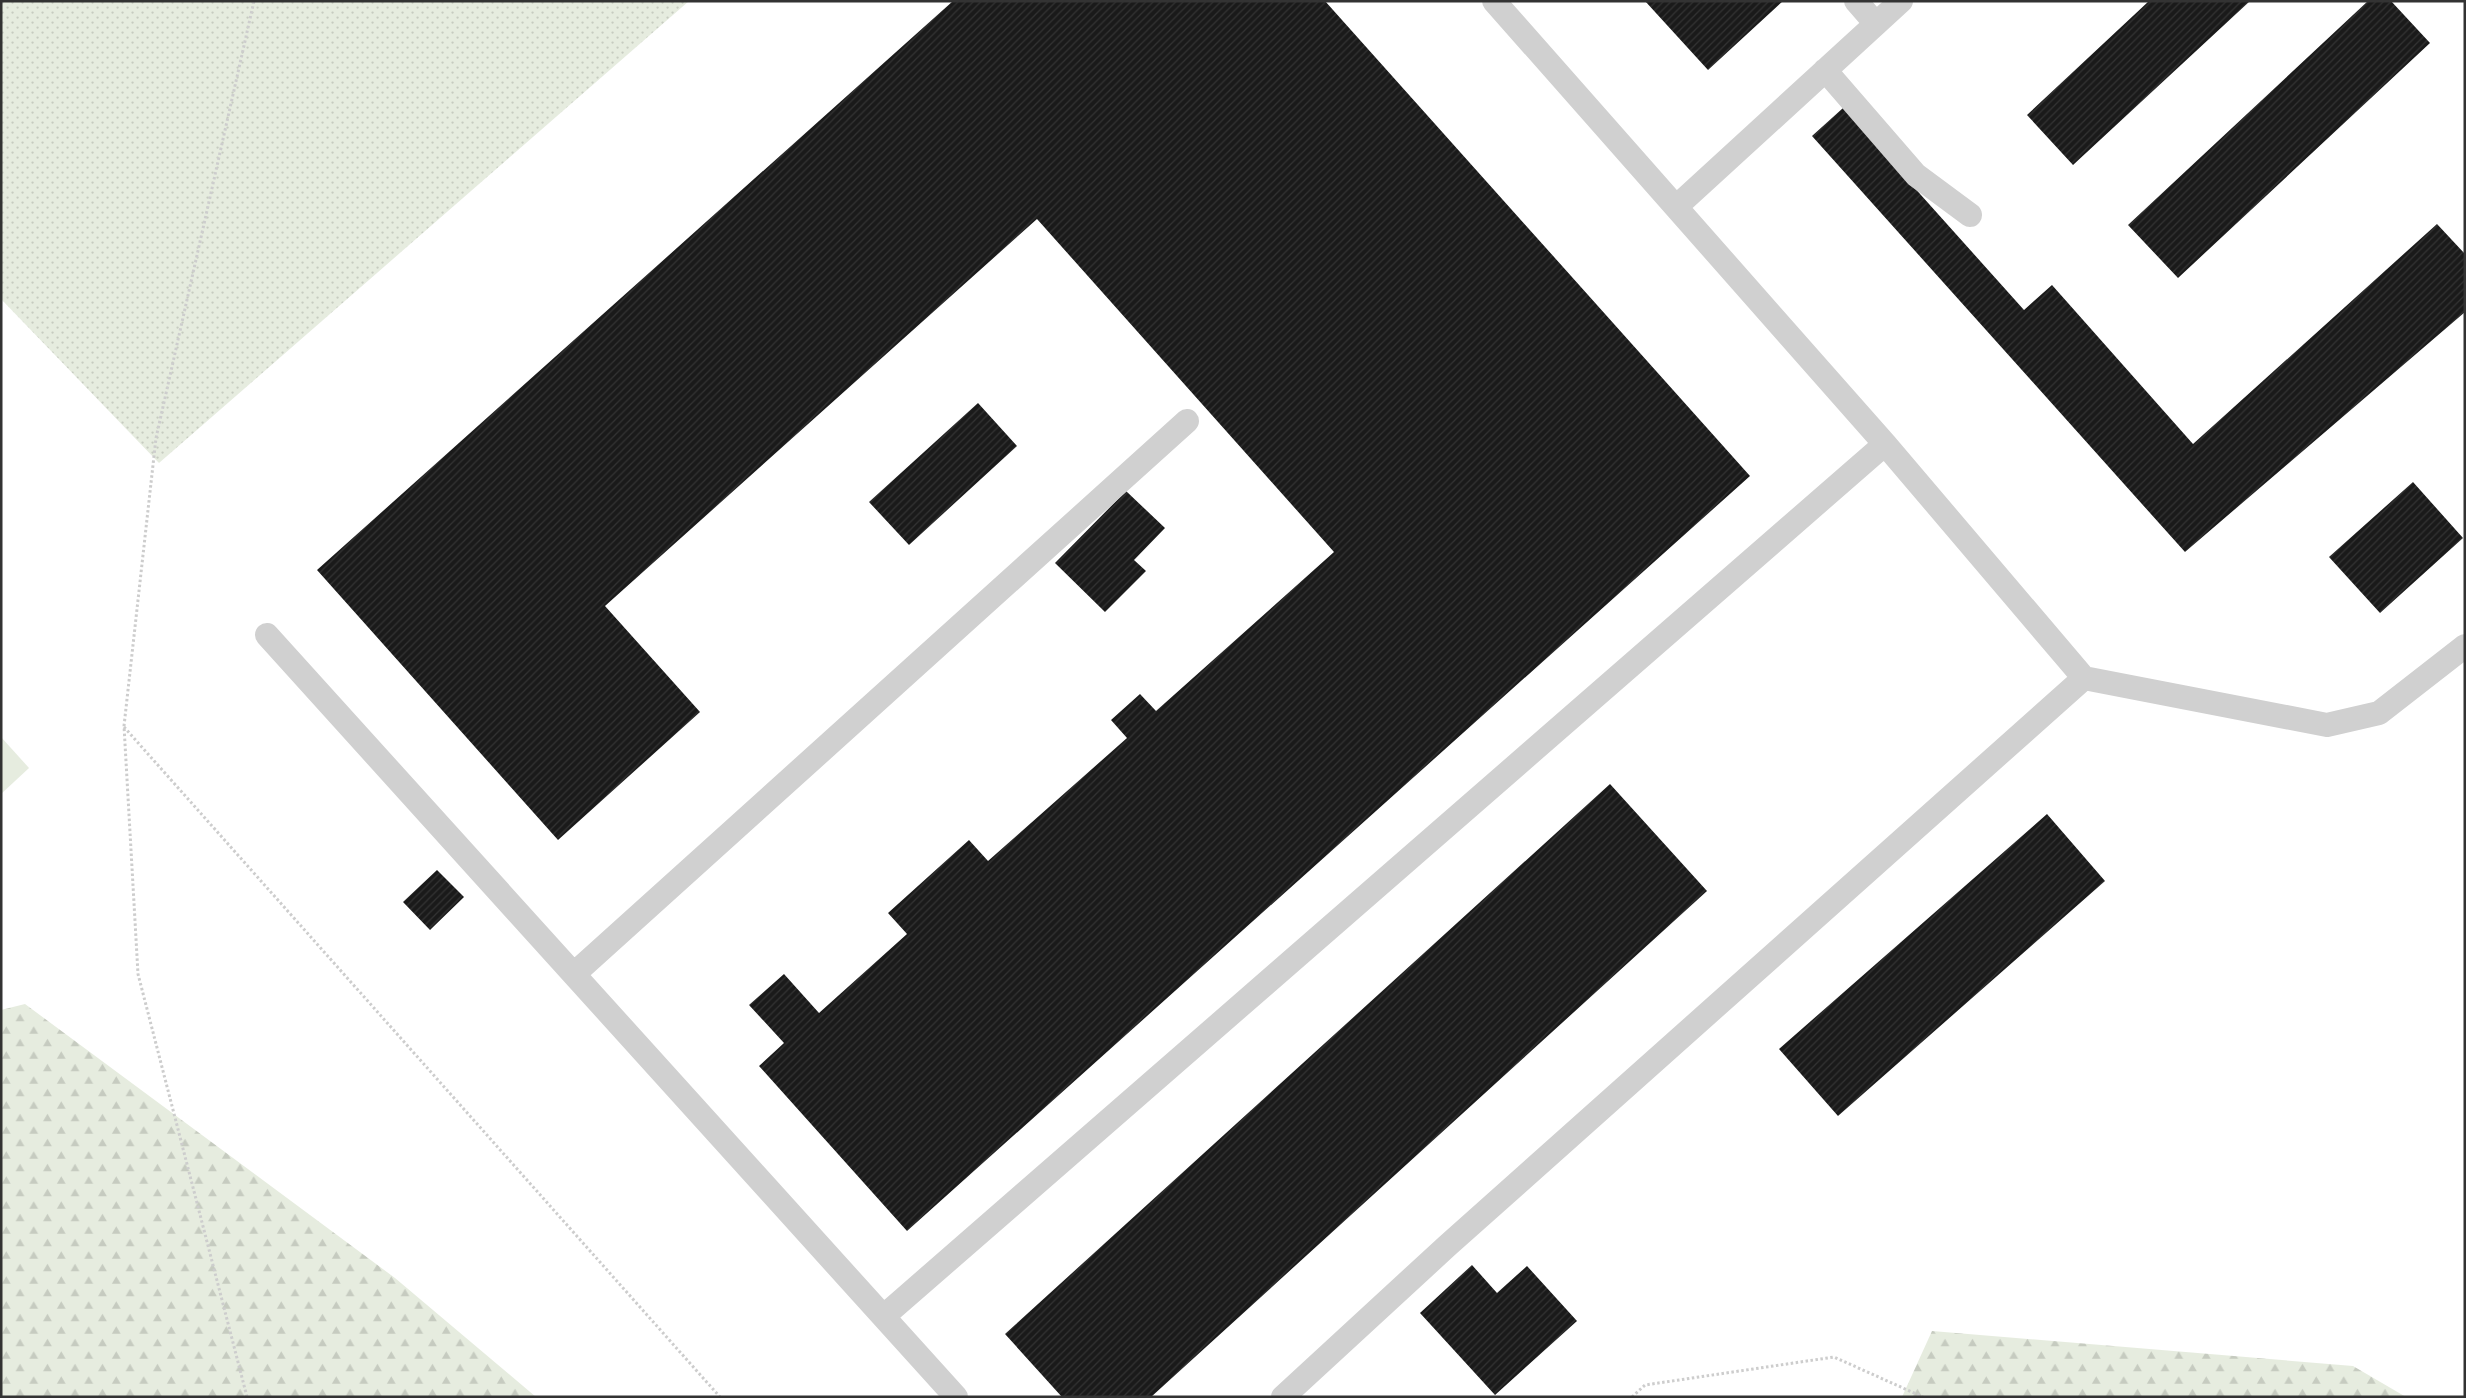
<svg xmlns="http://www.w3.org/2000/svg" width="2466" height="1398" font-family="Rubik,sans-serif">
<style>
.green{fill:#e6ecdf}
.forest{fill:url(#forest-firs)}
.park{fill:url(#park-dots)}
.building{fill:url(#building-hatch)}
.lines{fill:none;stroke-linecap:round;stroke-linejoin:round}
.path{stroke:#cdcdcd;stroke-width:3;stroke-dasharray:2.5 2.5;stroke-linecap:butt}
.service{stroke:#d0d0d0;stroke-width:24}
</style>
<defs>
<pattern id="forest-firs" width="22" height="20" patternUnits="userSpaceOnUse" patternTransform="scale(1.25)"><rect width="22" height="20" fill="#e6ecdf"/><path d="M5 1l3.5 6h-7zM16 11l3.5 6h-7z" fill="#c6cbc0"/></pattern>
<pattern id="park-dots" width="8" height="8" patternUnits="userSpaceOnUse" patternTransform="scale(1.25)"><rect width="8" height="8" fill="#e6ecdf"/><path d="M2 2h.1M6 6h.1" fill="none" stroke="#c6cbc0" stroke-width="1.8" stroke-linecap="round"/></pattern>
<pattern id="building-hatch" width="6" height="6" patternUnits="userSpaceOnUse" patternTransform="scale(1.25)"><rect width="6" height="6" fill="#1a1a1a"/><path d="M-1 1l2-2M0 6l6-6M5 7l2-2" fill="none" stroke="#333"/></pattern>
</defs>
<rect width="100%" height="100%" fill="#fff"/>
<path class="green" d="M1,737l28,31 -28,26z"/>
<path class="forest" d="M25,1004l370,274 141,119h-535v-387z
M1932,1331l421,35 53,31h-504z"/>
<path class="park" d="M1,1h688l-530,462 -158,-164z"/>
<path class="building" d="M953,1h372l425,475 -843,755 -148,-165 25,-23 -35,-38 35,-31 35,39 88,-79 -19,-21 81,-73 19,21 139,-123 -16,-18 29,-26 16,17 178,-159 -297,-333 -432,387 95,106 -142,128 -241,-270z
M1645,1h138l-75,69z
M2149,1h101l-177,164 -46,-50z
M2368,1h23l39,42 -252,235 -50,-53z
M1843,108l181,202 28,-25 141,159 244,-220 28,30v58l-280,240 -373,-416z
M978,403l39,43 -108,99 -40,-43z
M2413,482l50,56 -83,75 -51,-56z
M1126,491l39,37 -31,32 12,11 -41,41 -50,-49z
M1610,784l97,107 -556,506h-89l-57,-63z
M2047,814l58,67 -267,235 -59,-67z
M437,870l27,27 -34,33 -27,-28z
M1472,1265l25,28 30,-27 50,55 -82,74 -75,-82z"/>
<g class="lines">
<path class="path" d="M124,727l596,670
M247,1397l-109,-423 -14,-248 32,-288 98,-437
M1632,1397l13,-12 189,-28 89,40"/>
<path class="service" d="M1494,1l391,443 199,234
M1856,1l20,23
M1825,70l91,105 54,40
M1676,207l225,-206
M267,635l689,762
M574,974l613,-553
M884,1316l1001,-872
M1283,1397l164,-151 637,-568 243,47 52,-12 86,-67"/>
</g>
<rect width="2466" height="1398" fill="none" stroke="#333333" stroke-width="5"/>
</svg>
